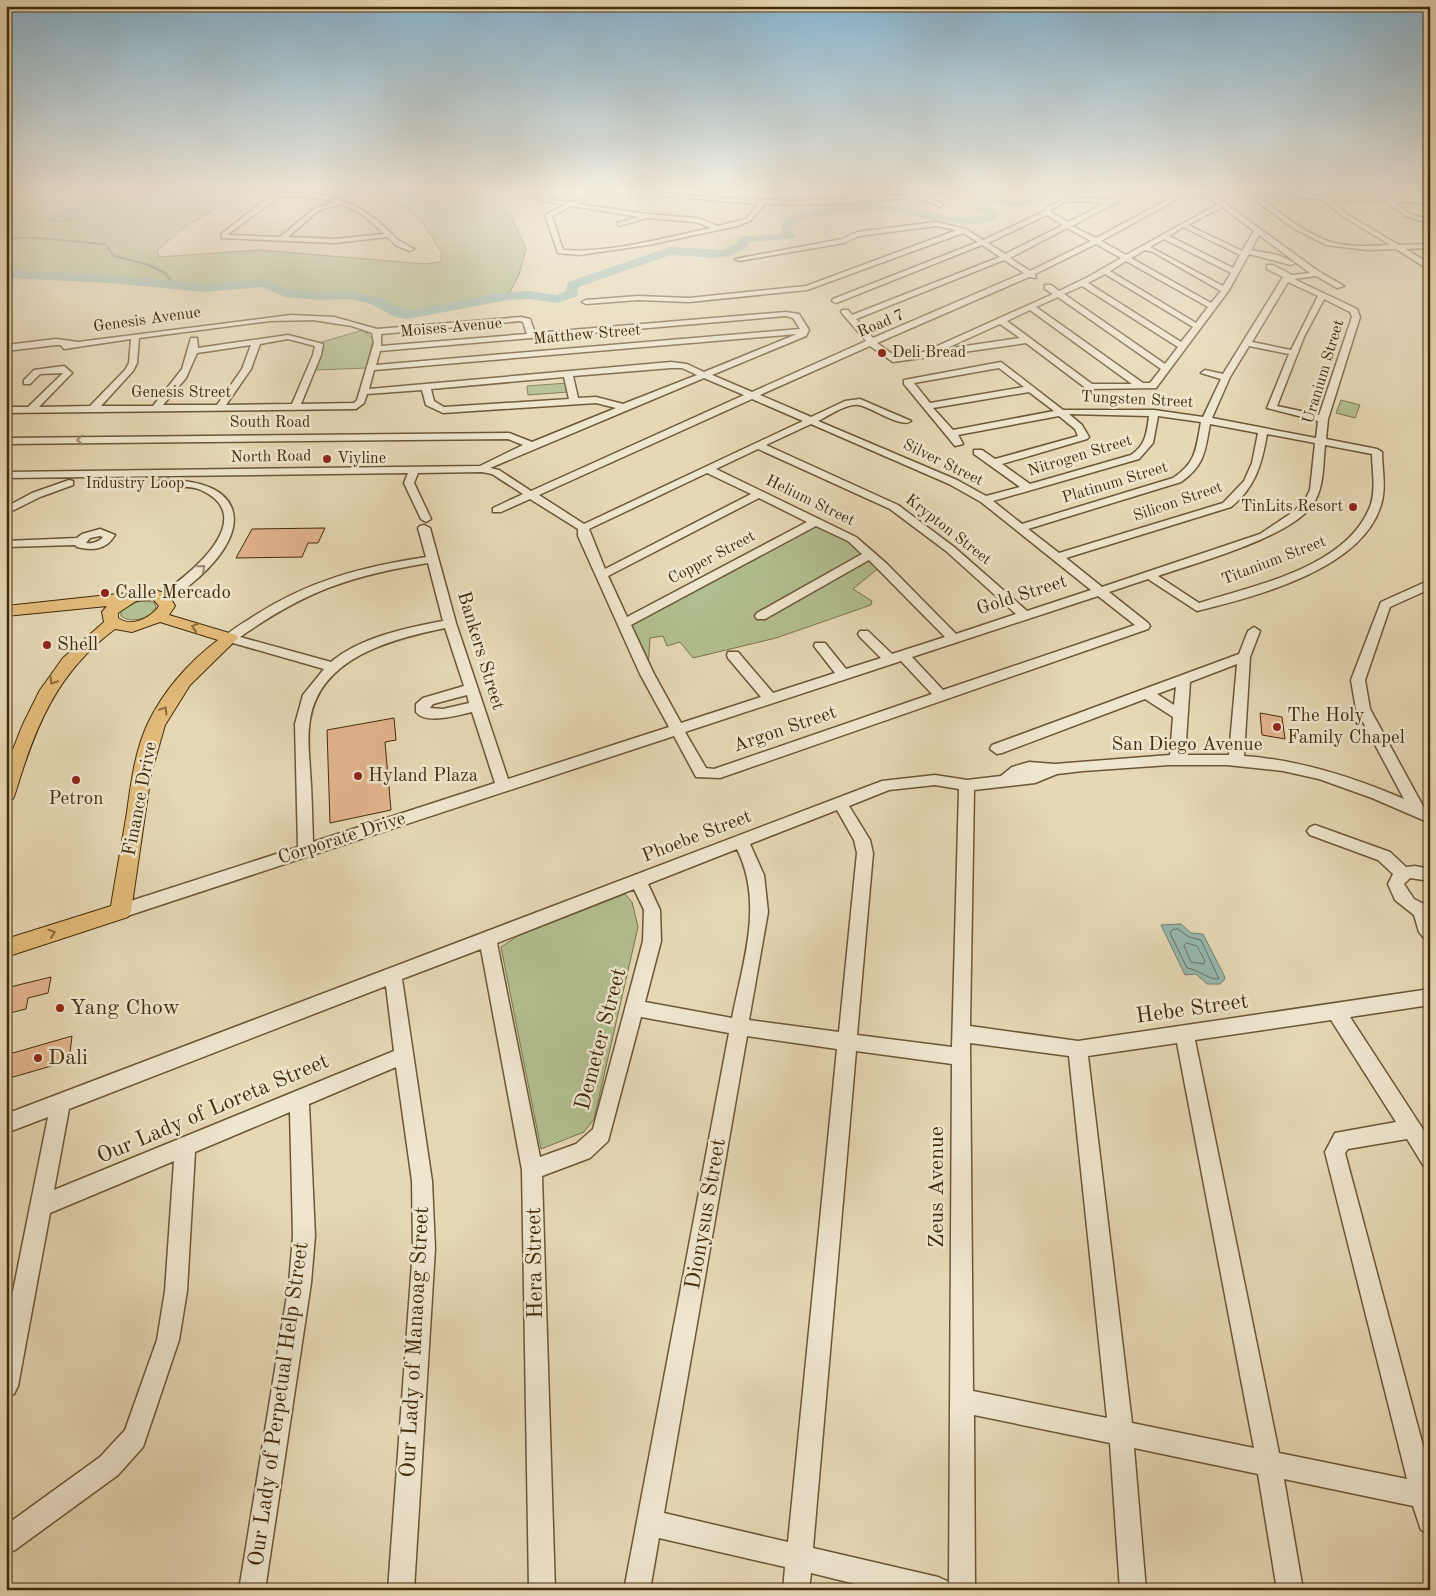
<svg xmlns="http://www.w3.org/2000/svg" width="1436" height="1596" font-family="'Old Standard TT',serif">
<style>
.green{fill:#b2bf90;stroke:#7a754d}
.water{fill:#96b9b1;stroke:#75806e}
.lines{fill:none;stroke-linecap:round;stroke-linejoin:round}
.shore{stroke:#6c725e;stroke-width:1}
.stream{stroke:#75806e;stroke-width:2}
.river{fill:#96b9b1;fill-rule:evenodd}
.building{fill:#e3b48d;stroke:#432b0a}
.minor-casing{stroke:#6c5635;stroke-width:3}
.major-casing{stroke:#432b0a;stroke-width:2}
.minor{fill:#efe6cf;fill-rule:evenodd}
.major{fill:#e3bc7a;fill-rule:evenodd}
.oneway{stroke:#99886c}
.oneway2{stroke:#8b6c3c}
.poi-dot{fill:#8f2418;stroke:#efe6cf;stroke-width:2}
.labels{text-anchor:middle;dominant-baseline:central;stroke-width:5;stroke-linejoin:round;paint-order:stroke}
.far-street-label{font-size:16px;fill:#432b0a;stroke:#efe6cf}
.far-poi-label{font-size:16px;fill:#432b0a;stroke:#efe6cf;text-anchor:start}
.poi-label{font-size:19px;fill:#432b0a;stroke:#efe6cf;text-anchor:start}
.street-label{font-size:19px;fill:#432b0a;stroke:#efe6cf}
.near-poi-label{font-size:22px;fill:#432b0a;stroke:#efe6cf;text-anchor:start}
.near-street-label{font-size:22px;fill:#432b0a;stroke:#efe6cf}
</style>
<rect width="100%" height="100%" fill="#e6d8b5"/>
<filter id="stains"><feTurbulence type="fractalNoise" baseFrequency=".004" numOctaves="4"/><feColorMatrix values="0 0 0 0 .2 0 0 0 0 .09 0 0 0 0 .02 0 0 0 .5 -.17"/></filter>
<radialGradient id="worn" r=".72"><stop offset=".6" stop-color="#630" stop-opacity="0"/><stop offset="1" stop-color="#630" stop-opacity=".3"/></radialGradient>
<path class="green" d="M56,188h194l-68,41 -25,22 2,6 101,-7 165,14 15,-2 2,-9 -23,-35 -27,-19 -23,-11h107l18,9 18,20 14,32 -7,25 -11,22 -101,19 -7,-1 -25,-13 -25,-6 -30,1 -35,-3 -21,-10 -59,5 -95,-9 -104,-5v-71z
M363,330l10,9 -7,29 -50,2 8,-22 -2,-6z
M567,383l2,9 -41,3 -1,-9z
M1341,400l19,5 -5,13 -19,-5z
M818,521l51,33 12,12 -28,23 19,12 -1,4 -95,33 -83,20 -13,-16 -13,4 -4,-10 -13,2 -2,32 -23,-45z
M139,601l15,1 2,5c-6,12 -25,17 -35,9v-6z
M625,894l7,8 6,25 -44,192 -10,13 -43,17 -40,-202 17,-11z"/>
<path class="water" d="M111,188h40l-25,3 -29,15 -9,10 -7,3 -25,3 -8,-2 5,-4 47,-19z
M383,188h30l4,7 12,5 -12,3z
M1181,924l10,9 12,1 21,41 1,4 -5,5h-13l-11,-10 -11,1 -24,-50z"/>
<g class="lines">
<path class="shore" d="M1178,929l11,8 12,3 18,39c-13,0 -19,-9 -32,-11l-17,-35 2,-3z
M1187,943l10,3 8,15 -1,3 -13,-2 -7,-16z"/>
<path class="stream" d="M6,239c32,-4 66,3 99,5l9,12 35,9 16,8 11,14"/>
<path class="river" d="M1043,188h13c-23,23 -42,19 -71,15l11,8 2,6c-19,20 -92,-6 -119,-7 -27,-1 -62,4 -87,14v5l4,7 -2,2 -44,4 -3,5 -18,9 -13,2 -45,-3 -93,32 -1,9 -19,7 -29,-4 -21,1 -101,19 -12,-2 -24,-13 -21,-5 -30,1 -35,-3 -23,-10 -57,5 -95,-9 -104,-5v-8l104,5 95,9 59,-5 24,10 32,3 30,-1 30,7 27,13 101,-19 21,-1 28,4 9,-4 2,-9 102,-35 54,3 14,-7 3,-6 42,-4 -3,-4 3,-9c30,-12 77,-19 109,-15 32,5 63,17 95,10l-15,-11 -1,-2 3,-5 45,5z"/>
</g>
<path class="building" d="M325,528l-7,15h-10l-6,14 -66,1 16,-29z
M1260,713l22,4 3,22 -23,-4z
M394,718l2,22 -11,2 6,68 -61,13 -3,-93z
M51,977l-3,16 -20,5 -2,11 -20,5v-26z
M72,1036l-3,25 -63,18v-24z"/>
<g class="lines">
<defs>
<path id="minor" d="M6,188h7l-7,3z
M281,188h7l-5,4 35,2 37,11 22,15 21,20 16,9 -4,2 -13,-5 -10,-9 -52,6 -113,-5 -1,-4zM280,196l38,2 18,4 -21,6 -35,29 -53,-2zM342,204l20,10 22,20 -49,5 -47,-2 31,-27z
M507,188c21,0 41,14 62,14 14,0 26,-14 41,-14l-32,16 69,10 50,4 21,8 28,-7 12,-15 -95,-8 -45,-8 88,9 85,4 85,-3 88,-10 -40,8 19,8 -2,3 -25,-10 -82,7h-69l-15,17 -13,5 -89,19 -69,10 -21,-2 -13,-38 20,-10 -41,-9zM572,206l68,11 -23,6 2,3 27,-8 50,4 15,6c-48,10 -99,25 -148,22l-11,-34z
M995,188h9v1l-3,2z
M1135,188h8l-71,38 24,12 80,-43 -24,-7 29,4 7,-4h13l11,6 106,77 26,15 -7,2 -21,-12 -22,3 63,30 3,8 -32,102 -2,20 51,10 5,3c0,16 4,34 0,49 -16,68 -126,95 -185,110l-49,-32 -39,13 39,31 2,3 -2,3 -428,149 -24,-1 -22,-41 -553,182 -6,-2 -2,-5 2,-5 183,-59 -3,-123 8,-29 21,-26 -98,-28 -2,-3c6,-8 18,-14 27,-20 56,-37 110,-51 175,-61l-8,-29 2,-2 4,-1 6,3 26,95 52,156 161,-52 -29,-53 -62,-138v-7l-48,-30 -29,13h-8v-4l30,-14 -31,-20 -10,-2 -64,1 -4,10 17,36 -5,3 -5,-3 -17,-36 4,-10 -402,5v-6l474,-6 43,-21 -15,-6 -502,5v-6l503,-5 23,9 84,-34 -20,-5 -153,10 -17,-8 -4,-15 -55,4 -3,9 -8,6 -350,4v-6h22l35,-34 -23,1 -10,10h-6v-4l10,-10 30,-4 8,7 -33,34 51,-1 35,-36 4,-7 2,-24 -67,10 -3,-4h-5l-50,6v-6l50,-6 22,3 213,-27 43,2 43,12 144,-12 9,2 5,14 251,-21 13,2 10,16 -3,6 -94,39 40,17 114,-51 -25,-29 1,-2h6l4,5 148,-58 -18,-12 -146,58 -4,-2 1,-2 145,-57 -15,-9 -156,57 -118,12 -51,-2 -52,4 -4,-2 4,-2 52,-4 51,2 117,-12 151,-56 -21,-4 -77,10 -15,7 -105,18 -4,-2 107,-20 15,-7 79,-10 30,7 17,11 62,-29 2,-4 24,-10 41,3zM1194,190l24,14 -92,51 -25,-14zM1079,201l27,2 -38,19 -17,-10 1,-3 13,-7zM1222,207l32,24 -12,20 -54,-26zM1047,215l16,10 -58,29 -17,-11zM1183,227l57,28 -7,13 -64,-32zM1067,228l24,13 -61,30 -20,-13zM1259,235l51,38 -18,2 -19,-10h-6v4l16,8 -60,97 -18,-4 -4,3 20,6 -18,38 -49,-7h-91l-62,-48 -97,18v4l51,62 8,-2 -5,-9 101,-19 16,13 3,7 -83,23 -13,-9h-8v4l46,33 -34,9 -29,-16 -139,-59c12,-6 29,-18 41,-16 12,2 43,24 52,16l-51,-22 -15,2 -34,16 -51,-22 110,-49 23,16 133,-19 61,46 69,-1 73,-98 20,-36 42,11 4,-2 -17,-8 -27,-5zM1164,239l67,34 -8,13 -73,-39zM1096,244l25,14 -33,19 -29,14 -8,-6h-6v4l8,5 -129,58 -29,4 -18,-13 152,-66 7,1 -1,-4zM1145,250l8,2 68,39 -10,12 -80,-45zM1004,260l20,13 -151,65 -17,-19zM1126,261l82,46 -12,16 -86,-52zM1105,274l88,53 -12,15 -93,-59zM1288,282l30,14 -27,54 -39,-8zM1082,286l96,61 -13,17 -101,-70zM1058,297l103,72 -11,14h-7l-107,-76zM1324,299l26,13 2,5 -33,98 -42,-9 27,-69zM1030,310l102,74h-40l-85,-63zM786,316l7,2 7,11 -424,36 4,-14zM313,320l39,6 20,7 2,10 -17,57 -3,3 -53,1 20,-49 2,-11 -35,-9 -90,13 -1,-10h-6l-9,31 -29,37h-52l32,-35 4,-8 2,-25 131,-17zM520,321l3,1 4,12 -146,12v-12zM1000,324l20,14 -75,11zM797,334l-93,38 -17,-8 -16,-2 -302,27 5,-19zM288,339l27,7 -2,9 -21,49 -66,1 25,-36 9,-25zM251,345l-9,24 -25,36h-54l23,-27 11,-25zM1249,346l40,8 -22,54 51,13 -2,17 -104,-20 18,-41zM671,368h11l15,7 -74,29 -27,-7 -18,1 -5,-22zM999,368l25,19 -94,16 -16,-20zM564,377l5,22 -125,8 -10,-6 -3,-12zM704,378l40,17 -213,96 -32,-21 -9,-2zM1029,392l25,19 -101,19 -20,-22zM752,399l51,22 -219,103 -45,-29zM1069,414l80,2c-2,16 -3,29 -18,39l-101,29 -28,-20 85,-25 2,-2 -7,-12zM1158,416l43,6c-5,26 -4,40 -28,56l-151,46 -29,-23 146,-42 14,-16zM811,424l138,60 32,18 110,88 -64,21 -73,-64 -56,-42 -132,-60zM1210,424l48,9 -6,30 -8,18 -21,22 -164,50 -31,-24 153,-47c24,-17 24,-31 29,-58zM1267,434l48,9 -5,47 -6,12 -11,10 -33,22 -158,53 -36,-29 165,-51c24,-19 31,-43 36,-73zM1325,445l47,9c0,16 4,34 -1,50 -22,63 -115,81 -172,99l-41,-27c37,-13 139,-40 157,-75 9,-16 8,-37 10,-56zM758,449l132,60 56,42 70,63 -60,20 -69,-70 -31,-27 -140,-68zM707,473l44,21 -146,75 -16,-40zM759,498l48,24 -180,95 -19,-41zM816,526l32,15 14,13 -105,59 -2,3 2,3h8l104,-59 76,77 -53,17 -24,-23h-8l-2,3 2,3 21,21 -35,11 -21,-26h-10l-1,3 21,27 -62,20 -35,-41h-10l-1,3 1,3 33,39 -80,26 -27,-49 -23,-49zM428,563l15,58c-37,7 -82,16 -112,41l-91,-25c66,-46 109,-61 188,-74zM1098,596l37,29 -192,65 -31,-33zM445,628l19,58 -41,12 -7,6v8c9,13 43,3 56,0l23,71 -182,59c-1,-24 -1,-48 -3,-72 -1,-17 -3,-34 0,-50 10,-63 82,-81 135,-92zM901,661l31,33 -218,75 -8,-1 -21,-36zM467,695l2,8 -26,6 -13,-1 3,-4z
M1267,193l163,6v4l-35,-1 15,12 20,6v4l-24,-8 -22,-15 -55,-2 19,16 51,30 31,-1v4l-24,1 24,15 -7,2 -27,-17 -29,1 -41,-5 -33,-17 -38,-28zM1268,197l53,2 23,18 46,28c-19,1 -44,3 -62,-4 -24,-9 -45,-26 -66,-41z
M69,480l4,1v4l-33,12 -34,17v-7l26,-14z
M163,480c80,-1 93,47 35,98 -10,8 -22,21 -35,24l-4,-1 -2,-3 2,-3c28,-18 103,-77 42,-105 -13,-6 -28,-1 -42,-5v-4z
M100,529l15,6c-9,15 -22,16 -38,12l-2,-2 -69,2v-6l71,-3 5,-4zM100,536l3,1c-4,5 -11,7 -17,6l4,-5z
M1430,580v9l-40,18 -25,73 5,29 54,99 6,2v13l-58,-25 -53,-19 -36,-8 -56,-6h-58l-86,6 -26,3 -22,9 -61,7 -4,236 108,15 352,-52v16l-80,12 80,123v28l-7,-3 -16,-26 -59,10 -3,4 85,319v62l-9,-4 -8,-24 -129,-27 19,111h-26l-19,-116 -124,-26 12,142h-26l-10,-147 -136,-28 1,175h-95l-69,-17 -2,17h-26l2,-23 -126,-29 -9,52h-26l105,-557 -88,-16 -33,124 -18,17 -48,18 13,414h-26l-7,-420 -41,-221 -79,30 30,202 3,68 -21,341h-26l25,-341 -1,-68 -16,-114 -87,37 6,132 -4,47 -46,307h-26l50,-307 4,-47 -3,-124 -95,40 -8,139 -8,49 -36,107 -25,28 -103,75 -9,4v-29l94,-68 25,-27 32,-90 8,-49 9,-130 -124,52 -32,173 -4,8 -8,4v-72l42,-209 -42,16v-19l876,-333 53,-6 32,5 34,-4 11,-9 17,-5 26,2 115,-9 3,-38 -28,-18 -143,54 -5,1 -7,-5 2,-4 247,-91 9,-23 6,-4 6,4 -10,26 -6,99c55,4 109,21 160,43l-48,-90 -5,-29 30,-78zM1237,664l-8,91h-44l5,-73zM1176,687l-2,18 -17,-11zM935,785l24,4 -7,258 -95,-12 16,-182 -3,-13 -21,-34 40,-16zM837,810l17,30 3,13 -18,179 -90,-12 19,-108 -4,-37 -14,-31zM737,849c27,55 6,112 -5,169l-87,-16 16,-61 -1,-31 -12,-26zM634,889l10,21 -1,31 -50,188 -17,15 -36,13 -43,-214zM386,986l8,65 -340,139 15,-81zM1331,1020l65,102 -61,11 -10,19 82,327 -128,-26 -84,-413zM747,1036l90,13 -49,493 -124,-29zM970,1043l99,13 38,362 -134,-27zM1177,1043l77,405 -122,-25 -44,-367zM856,1051l96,13 -3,520 -2,-3 -9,-4 -125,-29z
M1315,825l75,27 16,15 9,-1 15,3v12l-20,-3 -6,6 10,15 16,8v33l-6,-2 -5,-6 -5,-17 -19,-15 -7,-16 5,-10 -15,-14 -68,-25 -3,-4 3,-4z"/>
<path id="major" d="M1372,188h58v4l-54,-2z
M155,590c11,3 15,6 20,16l-6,9 67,20 2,3 -48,47 -25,40 -14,49 -20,137 -3,6 -122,40v-18l105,-33c5,-32 11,-63 16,-94 4,-30 8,-61 21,-89 16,-33 41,-61 70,-83l-58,-18 -28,10 -17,-3c-58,43 -80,98 -100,165l-2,5 -7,2v-34l17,-43 17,-34 23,-32 41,-36 -2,-10 5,-6 -101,10v-10zM153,599l6,7c-8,12 -28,22 -41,12v-5l18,-12z"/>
</defs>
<use href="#minor" class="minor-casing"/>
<use href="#major" class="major-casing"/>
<use href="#minor" class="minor"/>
<use href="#major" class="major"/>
</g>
<defs><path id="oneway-chevron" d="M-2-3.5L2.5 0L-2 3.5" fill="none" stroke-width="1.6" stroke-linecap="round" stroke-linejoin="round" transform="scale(1.25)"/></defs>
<g class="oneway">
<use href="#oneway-chevron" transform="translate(80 440) rotate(179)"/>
<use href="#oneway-chevron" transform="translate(202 568) rotate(-41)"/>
</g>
<g class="oneway2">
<use href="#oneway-chevron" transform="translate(195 627) rotate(-163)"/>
<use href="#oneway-chevron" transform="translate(53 681) rotate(123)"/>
<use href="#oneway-chevron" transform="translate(164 710) rotate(-59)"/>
<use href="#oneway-chevron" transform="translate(52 933) rotate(-18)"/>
</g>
<linearGradient id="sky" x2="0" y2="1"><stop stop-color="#87b6d2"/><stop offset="0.46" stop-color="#f4edde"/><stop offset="1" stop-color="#f4edde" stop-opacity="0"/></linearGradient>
<rect width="1436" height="412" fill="url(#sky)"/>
<g class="poi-dot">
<circle cx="882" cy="353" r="5"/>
<circle cx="327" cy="459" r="5"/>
<circle cx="1353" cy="507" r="5"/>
<circle cx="105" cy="593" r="5"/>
<circle cx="47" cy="645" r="5"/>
<circle cx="1277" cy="727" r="5"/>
<circle cx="358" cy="776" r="5"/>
<circle cx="76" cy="780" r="5"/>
<circle cx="60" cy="1008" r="5"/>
<circle cx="38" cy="1058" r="5"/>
</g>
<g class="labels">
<g class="far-street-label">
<text transform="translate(147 320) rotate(-8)">Genesis Avenue</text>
<text transform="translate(881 324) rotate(-23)">Road 7</text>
<text transform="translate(451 328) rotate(-5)">Moises Avenue</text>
<text transform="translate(587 335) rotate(-5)">Matthew Street</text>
<text transform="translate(1324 372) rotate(-73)">Uranium Street</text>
<text x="181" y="393">Genesis Street</text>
<text transform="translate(1137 400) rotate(3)">Tungsten Street</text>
<text x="270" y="423">South Road</text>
<text transform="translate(1080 456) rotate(-17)">Nitrogen Street</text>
<text transform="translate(271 457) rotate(-1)">North Road</text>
<text transform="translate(943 463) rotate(26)">Silver Street</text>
<text transform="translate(1115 483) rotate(-17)">Platinum Street</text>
<text x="135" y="484">Industry Loop</text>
<text transform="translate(810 501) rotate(26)">Helium Street</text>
<text transform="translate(1178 502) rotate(-19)">Silicon Street</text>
<text transform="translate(948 530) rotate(38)">Krypton Street</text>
<text transform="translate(712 558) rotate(-28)">Copper Street</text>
<text transform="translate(1274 561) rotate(-21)">Titanium Street</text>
</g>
<g class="far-poi-label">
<text x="892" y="353">Deli Bread</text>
<text x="337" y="459">Viyline</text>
<text x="1343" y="507" text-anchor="end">TinLits Resort</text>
</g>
<g class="poi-label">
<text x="115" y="593">Calle Mercado</text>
<text x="57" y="645">Shell</text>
<text x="1287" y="716">The Holy<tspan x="1287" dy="22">Family Chapel</tspan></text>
<text x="368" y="776">Hyland Plaza</text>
<text x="76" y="799" text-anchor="middle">Petron</text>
</g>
<g class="street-label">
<text transform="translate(1022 596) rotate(-18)">Gold Street</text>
<text transform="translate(480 651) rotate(73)">Bankers Street</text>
<text transform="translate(785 730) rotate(-19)">Argon Street</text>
<text x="1187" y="745">San Diego Avenue</text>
<text transform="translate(141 799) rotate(-79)">Finance Drive</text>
<text transform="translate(697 837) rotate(-21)">Phoebe Street</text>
<text transform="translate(342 839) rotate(-18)">Corporate Drive</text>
</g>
<g class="near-poi-label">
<text x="70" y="1008">Yang Chow</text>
<text x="48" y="1058">Dali</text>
</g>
<g class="near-street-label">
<text transform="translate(1192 1009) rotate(-8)">Hebe Street</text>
<text transform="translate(601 1039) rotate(-75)">Demeter Street</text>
<text transform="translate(213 1109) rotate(-23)">Our Lady of Loreta Street</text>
<text transform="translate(937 1187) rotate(-90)">Zeus Avenue</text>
<text transform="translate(706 1214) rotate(-80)">Dionysus Street</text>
<text transform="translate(535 1263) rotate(-91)">Hera Street</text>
<text transform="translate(415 1342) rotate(-87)">Our Lady of Manaoag Street</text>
<text transform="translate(279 1404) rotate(-82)">Our Lady of Perpetual Help Street</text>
</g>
</g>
<rect width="1436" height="1596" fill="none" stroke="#e6d8b5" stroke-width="25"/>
<rect x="8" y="8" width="1421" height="1581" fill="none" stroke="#432b0a" stroke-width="2.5"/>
<rect x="12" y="12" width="1411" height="1571" fill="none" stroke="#432b0a"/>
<rect width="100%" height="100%" filter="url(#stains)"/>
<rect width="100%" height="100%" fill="url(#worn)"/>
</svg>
